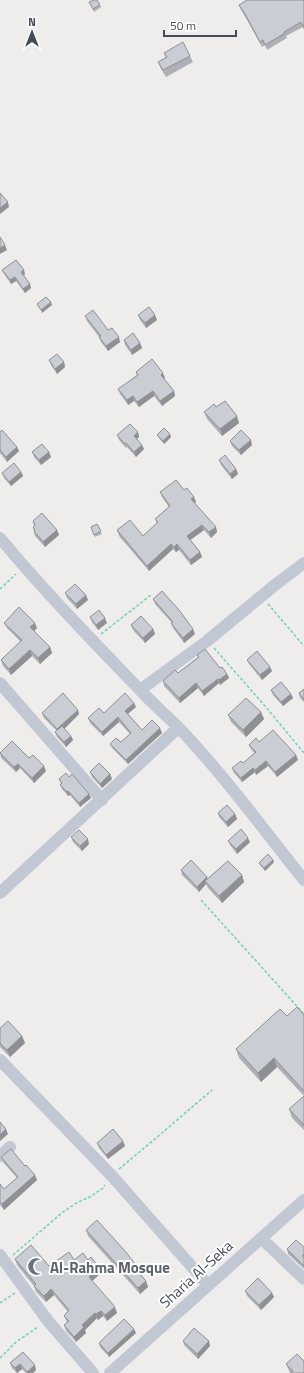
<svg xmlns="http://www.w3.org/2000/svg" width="304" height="1373" font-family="'Titillium Web',sans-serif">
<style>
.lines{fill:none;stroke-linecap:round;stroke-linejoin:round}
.path{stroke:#6fcfb9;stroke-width:1.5;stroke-dasharray:3 2;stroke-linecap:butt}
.minor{stroke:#c2c7d4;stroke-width:12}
.wall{fill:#afb0b6}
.shaded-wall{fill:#8e9094}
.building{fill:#cbcdd4;stroke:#8e9094}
.labels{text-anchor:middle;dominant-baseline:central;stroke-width:4;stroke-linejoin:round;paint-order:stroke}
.worship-label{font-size:15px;font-weight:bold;fill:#5b616d;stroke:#fff;text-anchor:start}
.street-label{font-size:15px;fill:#444a5a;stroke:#fff}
</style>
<rect width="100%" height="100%" fill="#efedec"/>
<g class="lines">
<path class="path" d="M0,589l16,-15
M268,604l36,42
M101,634l50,-39
M214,648l51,58 39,47
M201,900l103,114
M119,1169l36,-30 57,-49
M13,1255l50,-43 15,-10 12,-5 13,-9 2,-3
M0,1303l15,-10
M0,1358l16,-16 22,-15"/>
<path class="minor" d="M0,538c44,53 92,102 140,152 12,13 26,25 39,38 45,47 84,101 125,152
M0,683l102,117
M140,690l67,-49 68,-56 29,-22
M0,893l178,-165
M0,1060l112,116 96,109
M0,1156l10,-9
M261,1238l43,41
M0,1255l48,66 45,52
M110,1373l194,-173"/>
</g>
<path class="wall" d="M304,0v30l-1,-3 -17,9 1,2 -20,12 -2,-5 -3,2 -15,-27 -6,-10 -2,-5z
M89,2l11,3 1,2 -7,5z
M164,53l26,3 3,6 -27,15 -5,-8 -3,-7 8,-4z
M2,270l23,4 -1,1 7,13 -6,5 -9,-12 -5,3 -7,-10z
M138,315l19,5 -11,8 -6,-8z
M85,316l23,14 12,12 -12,9 -7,-9 -2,-5 -12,-16z
M124,340l16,3 2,5 -10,7 -7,-10z
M49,360l15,2 1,5 -8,7 -6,-9z
M136,372l29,6 -1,1 10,12 1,5 -13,10 -8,-10 -15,11 -5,-6 -6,4 -8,-11 -2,-5 19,-14z
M216,407l23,16 -17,13 -15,-17 -3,-7z
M0,432l17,15 2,4 -12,11 -7,-9z
M138,432l1,5 -2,2 7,10 -8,8 -9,-10 -1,1 -7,-8 -2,-5z
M157,435l14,2 -7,7 -6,-7z
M230,441l22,4 -11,10 -9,-9z
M32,452h17l2,5 -10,8 -7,-8z
M219,460l17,9 2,5 -6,5 -11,-14z
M21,472l2,4 -12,10 -7,-8 -2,-5z
M184,490l10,7 2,5 -1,1 22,29 -6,6 -7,-8 -14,10 10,12 2,5 -11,8 -12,-15 -3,2 -3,-3 -24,22 -30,-35 -2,-6 26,6 14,-12 -2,-5 14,-12 -7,-10 -2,-5z
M33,521l26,14 -14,12 -10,-11 -2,-9 1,-1z
M97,524l5,10 -7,3 -4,-10z
M65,593l23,7 -11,9 -10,-11z
M153,599l42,35 -11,9 -11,-15 -2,-5h1l-17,-19z
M90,617l17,6 -9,7 -6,-8z
M4,623l33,5 -3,3 16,16 2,6 -12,11 -8,-8 -21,19 -8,-9 -2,-6 20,-18 -14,-14z
M131,625l22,4 2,5 -10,9 -12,-13z
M197,655l23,13 7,6 2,4 -9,7 -1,-2 -15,13 -6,-8 -18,15 -16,-17 -1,-5 15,-8 20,-16z
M247,660l23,7 2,4 -10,9 -13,-16z
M304,689v13l-4,-4 -1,-5z
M271,690l20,4 2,4 -10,8 -10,-11z
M136,707l-8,7 14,16 20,3 -34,31 -16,-16 -2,-4 11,-2 9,-8 -11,-12 -16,14 -13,-13 -2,-5 16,-5z
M261,712l3,7 -18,18 -15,-15 -3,-7z
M42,713l37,1 -15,15 7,7 2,4 -7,7 -9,-10 -2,-5 2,-1 -13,-13z
M259,742l37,13 2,5 -21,17 -9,-11 -12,9 -1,-3 -13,10 -8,-9 -2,-5 11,-5 12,-9 -4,-5 -2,-4z
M0,753l29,5 17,13 -12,12 -14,-15 -4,4 -15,-14z
M90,772l20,2 2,5 -10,9 -10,-11z
M69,777l22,21 -11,9 -10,-12 -2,1 -6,-7 -2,-4 1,-1 -2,-5z
M218,813l17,1 2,5 -9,8 -9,-10z
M71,837l18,7 -7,7 -9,-9z
M228,841l22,1 -13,12 -7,-9z
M273,860l1,2 -9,9 -5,-6 -1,-2z
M181,870l26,7 1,2 34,-4 2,7 -22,21 -14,-15 -2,-4 -7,8 -17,-17z
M304,1015v115l-12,-12 -3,-9 15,-13 -27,-29 -16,15 -22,-24 -3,-9 51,-33z
M0,1028l22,8 3,7 -15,14 -10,-10z
M97,1143l28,3 -17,13 -9,-11z
M1,1157l36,23 -33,30 -4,-5v-21l4,5 13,-11 -14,-16z
M86,1230l56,46 4,5 2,6 -8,7 -52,-58z
M304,1247v22l-16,-15 -1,-5z
M15,1259l34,7 25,-6h14l11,7 3,5 -10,9 25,32 -10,8 -4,-5 -5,4 -1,-2 -12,12 1,3 -10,9 -10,-11 -2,-6 3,-3 -3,-6 4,-4 -14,-17 -8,7 -10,-10 -2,-6 -17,-21z
M245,1291l27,2 2,4 -13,13 -14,-14z
M136,1333l-27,24 -9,-10 -1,-4z
M183,1341l27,5 -12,13 -14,-14z
M23,1352l13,18 -3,3h-7l-4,-4 -5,4 -5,-5 -2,-5z
M286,1364l18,9h-14z"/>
<path class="shaded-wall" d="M8,202l1,5 -9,7v-6z
M5,245l2,5 -7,4v-6z
M24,270l1,4 -2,2 -2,-4z
M15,277l1,4 -5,3 -1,-4z
M30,284l1,4 -6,5 -2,-4z
M51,302l1,3 -10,8 -1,-3z
M155,315l2,5 -11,8 -1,-5z
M119,337l1,5 -12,9 -2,-5z
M140,343l2,5 -10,7 -1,-5z
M64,362l1,5 -8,7 -2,-5z
M163,373l2,5 -2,2 -2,-5z
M153,391l1,5 -15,11 -2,-5z
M174,391l1,5 -13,10 -2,-5z
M133,396l1,5 -6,4 -1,-5z
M237,416l2,7 -17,13 -2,-7z
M138,432l1,5 -4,3 -1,-4z
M170,434l1,3 -7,7 -1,-3z
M251,440l1,5 -11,10 -2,-5z
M142,445l2,4 -8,8 -2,-5z
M17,447l2,4 -12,11 -1,-5z
M49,452l2,5 -10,8 -2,-5z
M236,469l2,5 -6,5 -2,-5z
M21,472l2,4 -12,10 -2,-4z
M194,497l2,5 -3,2 -2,-5z
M202,525l2,5 -15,11 -2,-5z
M216,527l1,5 -6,6 -2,-6z
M57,530l2,5 -14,12 -2,-5z
M171,544l2,5 -24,22 -2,-5z
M177,544l2,6 -3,2 -2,-5z
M200,552l2,5 -11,8 -1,-5z
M86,595l2,5 -11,9 -1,-5z
M105,618l2,5 -9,7 -2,-5z
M35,623l2,5 -5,5 -2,-6z
M153,629l2,5 -10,9 -2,-5z
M193,629l2,5 -11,9 -1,-5z
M50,647l2,6 -12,11 -2,-6z
M30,650l2,6 -21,19 -2,-6z
M270,667l2,4 -10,9 -2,-5z
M227,674l2,4 -9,7 -1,-5z
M218,679l1,4 -15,13 -2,-5z
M196,683l2,5 -18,15 -1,-5z
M291,694l2,4 -10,8 -2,-4z
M134,703l2,4 -10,8 -1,-4z
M78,710l1,4 -20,20 -2,-5z
M261,712l3,7 -18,18 -3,-7z
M118,717l1,5 -16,14 -1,-4z
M160,728l2,5 -34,31 -2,-4z
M71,736l2,4 -7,7 -2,-5z
M296,755l2,5 -21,17 -2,-5z
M266,761l2,5 -12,9 -1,-5z
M18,764l2,4 -4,4 -2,-5z
M44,766l2,5 -12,12 -2,-5z
M253,768l2,4 -13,10 -1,-4z
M110,774l2,5 -10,9 -2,-4z
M68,791l2,4 -2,1 -1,-4z
M89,794l2,4 -11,9 -1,-4z
M235,814l2,5 -9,8 -2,-5z
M248,838l2,4 -13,12 -1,-5z
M88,839l1,5 -7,7 -2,-5z
M273,860l1,2 -9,9 -1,-3z
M242,875l2,7 -22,21 -3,-7z
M207,877l2,5 -4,-1 1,3 -7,8 -2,-5z
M22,1036l3,7 -15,14 -3,-7z
M274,1058l3,9 -16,15 -3,-9z
M6,1129l2,5 -8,7v-6z
M123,1141l2,5 -17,13 -2,-4z
M35,1175l2,5 -33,30 -2,-6z
M99,1267l3,5 -11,10 -2,-5z
M140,1270l2,6 -2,2 -2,-6z
M146,1281l2,6 -8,7 -2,-6z
M51,1289l3,6 -8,7 -2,-6z
M272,1293l2,4 -13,13 -2,-5z
M115,1307l2,6 -10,8 -2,-6z
M101,1311l2,5 -5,4 -2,-6z
M95,1313l2,5 -12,12 1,3 -10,9 -2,-5 8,-12z
M134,1329l2,4 -27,24 -1,-4z
M209,1341l1,5 -12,13 -1,-5z
M20,1364l2,5 -5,4 -2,-5z
M35,1365l1,5 -3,3h-5l-1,-1z"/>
<path class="building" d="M94,0h3l3,5 -7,4 -4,-7z
M247,0h57v28l-3,-6 -17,10 1,1 -20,12 -2,-5 -3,2 -15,-28 -6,-9z
M183,42l7,14 -27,14 -5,-8 9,-5 -3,-4z
M0,193l8,9 -8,6z
M0,237l5,8 -5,3z
M16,260l8,10 -3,2 9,12 -7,5 -8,-12 -5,3 -8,-10z
M46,297l5,5 -10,8 -4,-6z
M149,307l6,8 -10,8 -7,-8z
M93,310l15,20 4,-2 7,9 -13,9 -7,-9 2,-1 -16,-20z
M133,333l7,10 -9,7 -7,-10z
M57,354l7,8 -9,7 -6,-9z
M152,359l11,14 -2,2 13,16 -14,10 -7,-10 -16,11 -4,-6 -6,4 -9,-11 20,-14 -2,-3z
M225,401l12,15 -17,13 -16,-17 10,-8 2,3z
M130,424l8,8 -4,4 8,9 -8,7 -8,-9 -1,1 -8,-9z
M164,428l6,6 -7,7 -6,-6z
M2,430l15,17 -11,10 -6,-7v-18z
M241,430l10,10 -12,10 -9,-9z
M42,444l7,8 -10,8 -7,-8z
M225,455l11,14 -6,5 -11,-14z
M14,463l7,9 -12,10 -7,-9z
M176,480l8,10 3,-2 7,9 -3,2 25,28 -7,5 -7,-7 -15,11 13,16 -10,8 -13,-16 -3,3 -3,-3 -24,22 -30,-36 13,-10 13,16 15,-14 -3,-3 15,-13 -10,-14z
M42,513l15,17 -14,12 -9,-11 1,-1 -2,-3 2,-2 -2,-4z
M97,524l4,7 -7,4 -3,-8z
M75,584l11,11 -10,9 -11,-11z
M162,591l17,19 14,19 -10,9 -12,-15 2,-1 -20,-23z
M19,607l16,16 -5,4 20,20 -12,11 -8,-8 -21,19 -8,-9 21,-20 -18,-17z
M99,610l6,8 -9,7 -6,-8z
M141,616l12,13 -10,9 -12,-13z
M205,649l15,19 2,-1 5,7 -8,6 -1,-1 -16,12 -6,-8 -17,15 -16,-17 12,-11 3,3 21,-16 -2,-2z
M257,651l13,16 -10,8 -13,-15z
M281,682l10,12 -10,8 -10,-12z
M304,689v11l-5,-7z
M63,693l15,17 -21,19 -15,-16z
M125,693l9,10 -9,8 17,19 10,-10 8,8 -34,32 -16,-16 6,-6 5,4 10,-9 -13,-16 -16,15 -14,-14 11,-10 5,5z
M246,698l15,14 -18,18 -15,-15z
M62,726l9,10 -7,6 -9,-10z
M273,730l23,25 -21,17 -9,-11 -11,9 -2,-2 -12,10 -9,-10 9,-7 2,2 13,-11 -7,-7 7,-7 3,4z
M12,741l17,17 4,-3 11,11 -12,12 -14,-14 -4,3 -14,-14z
M99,763l11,11 -10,10 -10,-12z
M66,773l3,4 3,-3 17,20 -10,9 -11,-12 -1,1 -7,-7 2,-2 -3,-4z
M227,805l8,9 -9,8 -8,-9z
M241,829l7,9 -12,11 -8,-8z
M79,830l9,9 -8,7 -9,-9z
M268,854l5,6 -9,8 -5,-5z
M191,860l16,17 -10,10 -16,-17z
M228,861l14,14 -23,21 -14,-15z
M297,1007l7,8v76l-30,-33 -16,15 -22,-24 44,-40 7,7z
M8,1021l14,15 -15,14 -7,-7v-15z
M304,1096v29l-15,-16z
M0,1122l6,7 -6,6z
M113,1129l10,12 -17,14 -9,-12z
M11,1149l14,17 1,-1 9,10 -33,29 -2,-2v-18l4,5 14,-12 -17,-20z
M97,1220l28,31 15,19 -2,2 8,9 -8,7 -52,-58z
M296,1240l8,7v7l-2,2 2,2v8l-17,-17z
M31,1245l18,21 20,-14 5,8 9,-7 5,7 3,-3 8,10 -10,10 26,30 -10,8 -4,-4 -5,3 -1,-1 -13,12 2,2 -10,10 -10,-12 5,-4 -5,-5 5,-6 -18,-21 -7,7 -10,-10 2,-2 -21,-25z
M258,1278l14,15 -13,12 -14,-14z
M124,1319l10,10 -26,24 -9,-10z
M194,1328l15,13 -12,13 -14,-13z
M23,1352l12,13 -8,7 -7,-8 -5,4 -5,-5z
M297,1354l7,7v12h-13l2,-2 -7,-7z"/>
<defs>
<symbol id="mosque-bare" viewBox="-9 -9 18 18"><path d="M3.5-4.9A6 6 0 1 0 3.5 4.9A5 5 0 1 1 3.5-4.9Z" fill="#6b7280" stroke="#fff" stroke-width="2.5" paint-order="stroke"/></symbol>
</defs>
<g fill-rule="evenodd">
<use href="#mosque-bare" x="24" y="1254" width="25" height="25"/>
</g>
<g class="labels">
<g class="worship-label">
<text x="50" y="1267">Al-Rahma Mosque</text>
</g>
<g class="street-label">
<text transform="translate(196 1274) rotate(-42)">Sharia Al-Seka</text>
</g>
</g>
<g transform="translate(32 32)" stroke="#ffffff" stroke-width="3" paint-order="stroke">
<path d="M0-3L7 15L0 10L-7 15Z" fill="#444a5a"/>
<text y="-6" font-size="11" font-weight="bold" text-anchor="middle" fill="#444a5a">N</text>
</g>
<path d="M164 30v6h72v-6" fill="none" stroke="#444a5a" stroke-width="2"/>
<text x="170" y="30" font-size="12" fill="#444a5a" stroke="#ffffff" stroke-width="3" paint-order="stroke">50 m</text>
</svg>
